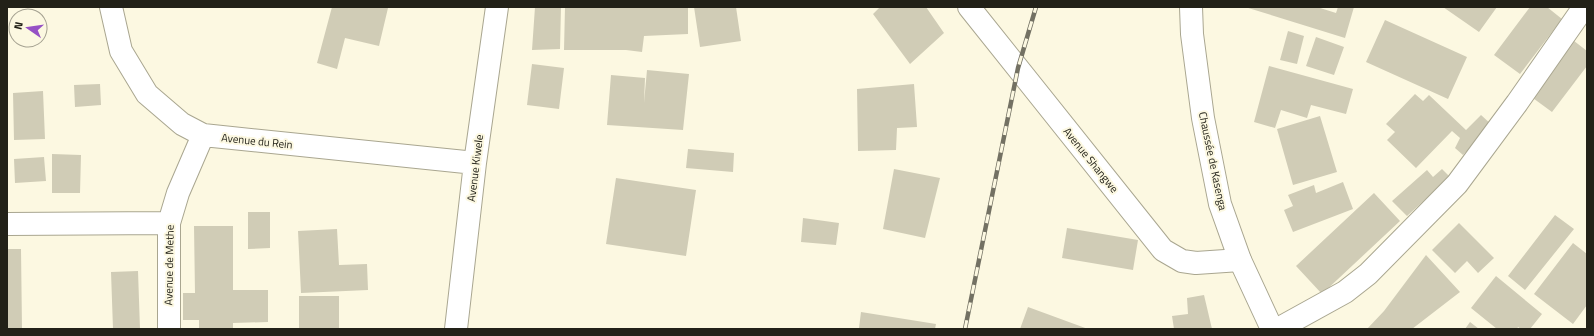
<svg xmlns="http://www.w3.org/2000/svg" width="1594" height="336" font-family="'Titillium Web',sans-serif">
<style>
.building{fill:#d0ccb6}
.lines{fill:none;stroke-linecap:round;stroke-linejoin:round}
.minor-casing{stroke:#a9a690;stroke-width:24}
.major-casing{stroke:#a9a690;stroke-width:24}
.minor{stroke:#fff;stroke-width:22}
.major{stroke:#fff;stroke-width:22}
.rail-casing{stroke:#737163;stroke-width:4.5}
.rail{stroke:#fcf8e1;stroke-width:3;stroke-dasharray:9;stroke-linecap:butt}
.labels{text-anchor:middle;dominant-baseline:central;stroke-width:4;stroke-linejoin:round;paint-order:stroke}
.street-label{font-size:11px;fill:#222118;stroke:#fcf8e1}
</style>
<rect width="100%" height="100%" fill="#fcf8e1"/>
<path class="building" d="M332,7l56,1 -9,38 -34,-8 -8,31 -20,-6z
M535,7h26l-1,42 -28,1z
M565,7h123v27l-44,2 -2,16 -16,-2h-62z
M694,7h42l5,34 -41,6z
M880,7h46l18,26 -34,31 -37,-50z
M1245,7h72l19,6 2,-6h16l-9,31z
M1443,7h54l-18,25z
M1530,7h17l15,12 -42,55 -26,-19z
M1385,20l82,37 -19,42 -82,-37z
M1288,31l16,5 -7,28 -17,-4z
M1316,37l28,10 -10,28 -28,-9z
M1569,37l18,14v15l-35,46 -26,-19z
M532,64l32,4 -5,41 -32,-4z
M1269,66l84,23 -7,25 -35,-9 -4,13 -26,-8 -6,18 -21,-6z
M647,70l42,4 -6,56 -76,-5 4,-50 34,3 -1,25z
M100,84l1,21 -26,2 -1,-22z
M914,84l3,43 -20,1 -1,22 -38,1 -1,-62z
M43,91l2,48 -31,1 -1,-47z
M1415,94l8,7 6,-6 37,35 15,-15 11,10 -29,30 -8,-7 5,-10 -8,-7 -36,37 -29,-28 8,-8 -9,-8z
M1320,116l17,56 -44,13 -16,-56z
M688,149l46,4 -1,19 -47,-4z
M52,154l29,1 -1,38h-28z
M44,157l2,24 -31,2 -1,-24z
M894,169l46,9 -15,60 -42,-9z
M1442,169l8,8 -43,39 -15,-15 35,-31 6,7z
M616,178l80,12 -10,66 -80,-12z
M1343,182l10,27 -60,23 -9,-22 9,-4 -5,-11 26,-10 2,8z
M1374,193l26,28 -78,73 -26,-28z
M248,212h22v36l-22,1z
M1555,215l19,14 -49,61 -17,-14z
M803,218l36,5 -3,22 -35,-3z
M1459,223l35,35 -16,15 -11,-12 -12,12 -23,-23z
M194,226h39v64h35v32l-35,1v6h-34v-9h-16v-27h12z
M1067,228l71,12 -5,30 -71,-12z
M337,229l2,36 28,-1 1,26 -67,3 -3,-62z
M1573,243l14,11v51l-14,19 -39,-30z
M7,249h14l1,80h-15z
M1426,255l34,37 -48,37h-45l17,-18z
M138,271l2,58h-27l-2,-57z
M1496,276l46,38 -12,15h-9l-3,-2 -1,2h-20l-26,-21z
M1204,295l8,34h-38l-2,-13 16,-2 -1,-16z
M299,296h40v33h-40z
M1028,307l60,22h-68z
M861,312l75,12 -1,5 -76,-1z
M1470,322l9,7h-14z"/>
<g class="lines">
<defs>
<path id="minor" d="M111,7l10,44 26,43 35,30 21,11 272,28
M969,7l194,243 19,11 14,2 44,-3
M7,224l162,-1
M169,329v-106l9,-30 25,-58
M456,329l19,-166 22,-156
M1278,329l67,-37 23,-18 89,-90 60,-81 67,-96"/>
<path id="major" d="M1191,7l1,27 11,84 17,86 20,56 32,69"/>
</defs>
<use href="#minor" class="minor-casing"/>
<use href="#major" class="major-casing"/>
<use href="#minor" class="minor"/>
<use href="#major" class="major"/>
<defs>
<path id="rail" d="M965,329l53,-261 18,-61"/>
</defs>
<use href="#rail" class="rail-casing"/>
<use href="#rail" class="rail"/>
</g>
<g class="labels">
<g class="street-label">
<text transform="translate(257 141) rotate(6)">Avenue du Rein</text>
<text transform="translate(1091 160) rotate(51)">Avenue Shangwe</text>
<text transform="translate(1213 161) rotate(78)">Chaussée de Kasenga</text>
<text transform="translate(475 168) rotate(-83)">Avenue Kiwele</text>
<text transform="translate(169 265) rotate(-89)">Avenue de Methe</text>
</g>
</g>
<rect width="1594" height="336" fill="none" stroke="#222118" stroke-width="16"/>
<g transform="translate(28 28) rotate(283)"><circle r="19" fill="#fcf8e1" stroke="#a5a291"/>
<path d="M0-3L7 15L0 10L-7 15Z" fill="#9651c5"/>
<text y="-6" font-size="11" font-weight="bold" text-anchor="middle" fill="#222118">N</text>
</g>
</svg>
